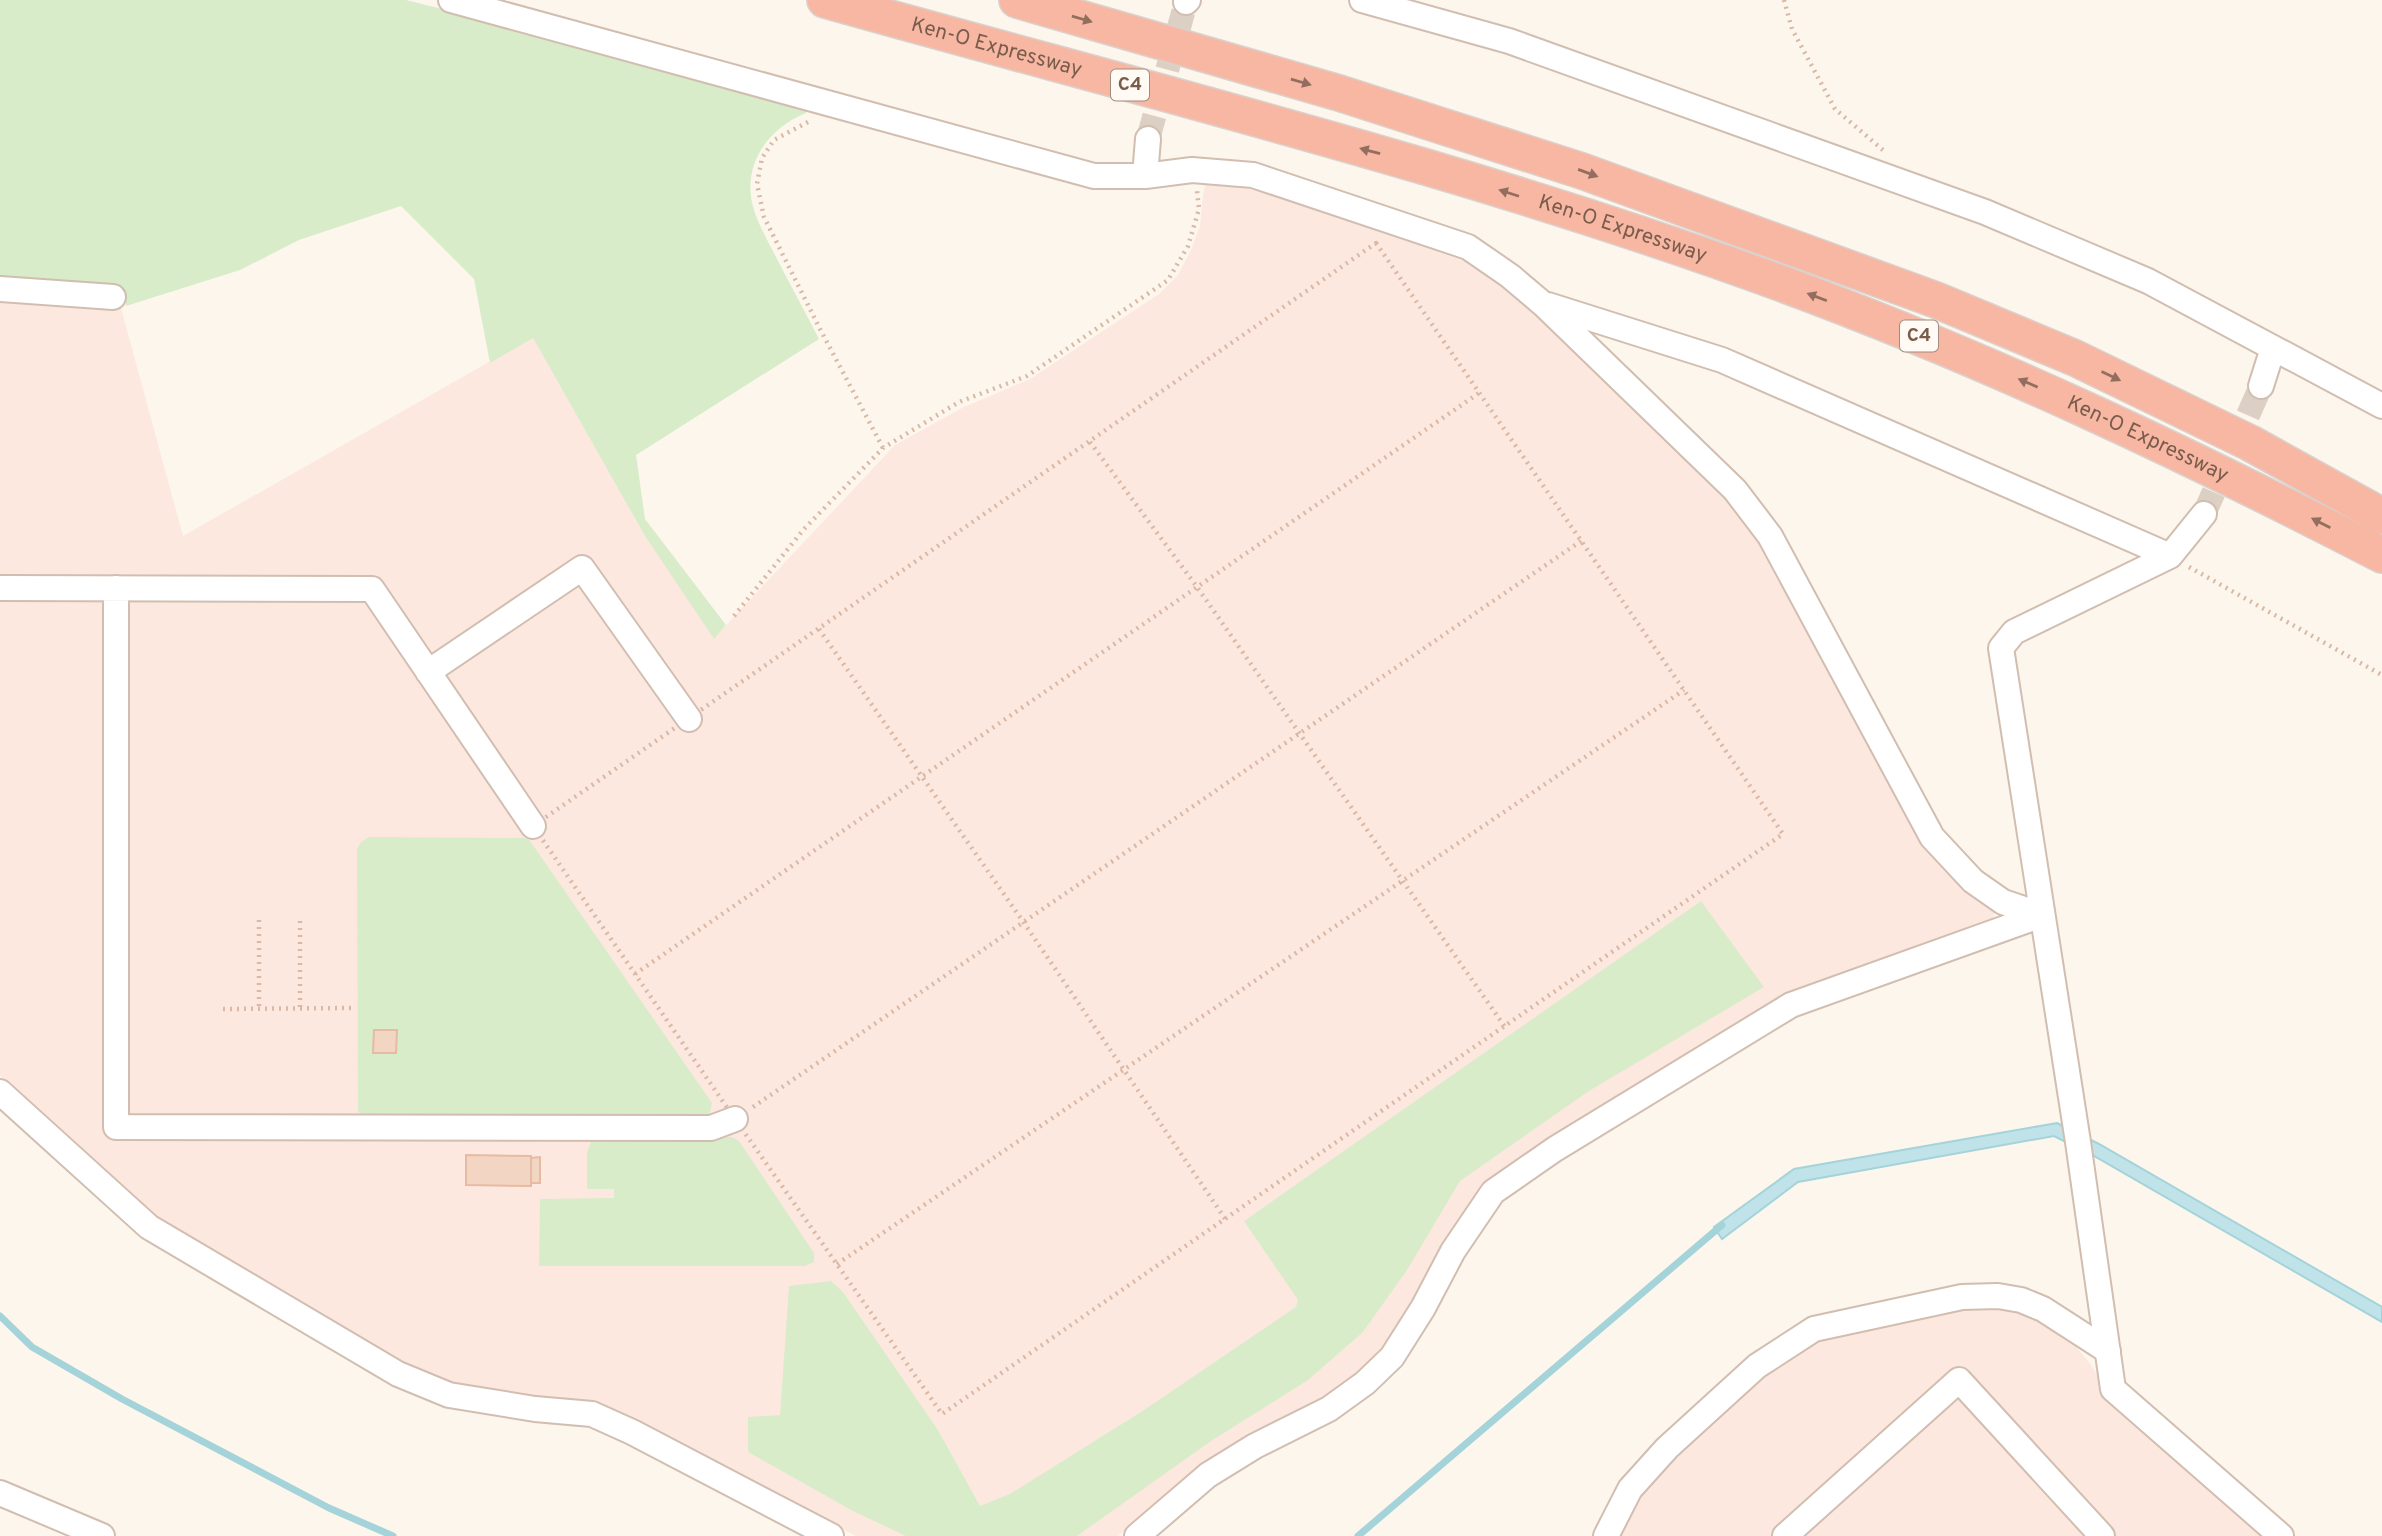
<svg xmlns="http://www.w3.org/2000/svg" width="2382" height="1536" font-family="Overpass,sans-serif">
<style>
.commercial{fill:#fde8e0}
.green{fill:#d8ecc9}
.water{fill:#bfe3e8;stroke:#a5d3da;stroke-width:2}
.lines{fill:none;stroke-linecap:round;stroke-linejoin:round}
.stream{stroke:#a5d3da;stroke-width:7}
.building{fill:#f3d5c3;stroke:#e6bba3;stroke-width:2}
.minor-tunnel{stroke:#dcd0c4;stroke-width:24;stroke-dasharray:24 12;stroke-linecap:butt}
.minor-casing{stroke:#d1beb0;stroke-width:28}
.highway-casing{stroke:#dad1cd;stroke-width:38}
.path{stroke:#d9b8a5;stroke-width:4.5;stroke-dasharray:2 5;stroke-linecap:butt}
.minor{stroke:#fff;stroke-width:24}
.highway{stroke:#f7b7a3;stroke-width:35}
.oneway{fill:#936e5e}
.labels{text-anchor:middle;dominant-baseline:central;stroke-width:7;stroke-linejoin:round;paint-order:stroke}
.shield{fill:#fffaf3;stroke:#a28b7f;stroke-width:2}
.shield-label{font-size:19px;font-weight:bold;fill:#7a5c4d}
.street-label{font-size:21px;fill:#7a5c4d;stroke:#fffaf3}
</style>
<rect width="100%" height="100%" fill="#fdf6ec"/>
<path class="commercial" d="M1206,182l51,8 219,75 86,70 184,183 89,162 160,226 -2,15 -233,91 -241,147 -27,24 -75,117 -37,52 -17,19 -48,34 -120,69 -77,62h-262l-258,-132 -142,-18 -48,-18 -250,-147 -158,-145v-777l121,9 62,228 350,-199 112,199 69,102 181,-193 67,-37 68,-29 129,-85 19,-19 13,-25 9,-24 3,-31z
M2003,1305l23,6 41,25 24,29 19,31 155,140h-649l23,-41 114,-114 45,-34 34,-14 138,-26z"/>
<path class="green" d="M0,0h406l101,25 299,81v7c-35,14 -60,46 -55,84 3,21 16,42 25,60 14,27 29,55 43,82l-183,116 9,64 81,106 -12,14 -69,-103 -112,-198 -43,25 -16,-84 -73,-73 -102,34 -59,30 -114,36 -1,-13 -125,-12z
M369,837l159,1 184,265 -2,10 -6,4h-337l-9,-5 -1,-263 4,-7z
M1701,901l63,86 -175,104 -129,90 -53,89 -44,62 -55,48 -97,61 -134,95h-171l-53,-25 -105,-59v-35l32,-2 9,-129 42,-5 12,11 95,138 42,76 30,-12 131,-82 155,-105 2,-7 -54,-79z
M593,1137h139l7,4 75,112v9l-9,4h-266l1,-67 74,-1v-9h-27v-37z"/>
<path class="water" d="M2057,1123l42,21 283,163v15l-288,-166 -40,-20 -256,46 -76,57 -8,-12 80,-58z"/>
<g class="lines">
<path class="stream" d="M0,1316l32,31 90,52 207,109 64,28
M1358,1536l364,-311"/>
</g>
<path class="building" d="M374,1030h23l-1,23h-23z
M466,1155l65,1v30l-65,-1z
M540,1157v26h-9v-25z"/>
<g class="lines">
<path class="minor-tunnel" d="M1148,139l38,-137
M2204,514l57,-128"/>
<defs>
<path id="minor" d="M451,0l643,176h51l47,-6 61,5 215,72 42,29 33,28 192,186 35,46 162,301 41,44 30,21 39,13
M1362,0l147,41 476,171 163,69 234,125
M1186,2l2,-2
M1145,176l3,-37
M0,289l113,8
M1548,305l174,55 448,196
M2261,386l12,-38
M2204,514l-34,42 -156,76 -13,16 77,494 35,247 168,147
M0,588l372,1 161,237
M116,588v539l595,1 24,-9
M428,672l154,-104 107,151
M0,1092l149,135 249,147 51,21 86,14 57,5 40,18 199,104
M0,1493l102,43
M1137,1536l71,-61 47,-29 74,-37 36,-26 27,-26 31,-49 30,-57 40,-59 62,-43 236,-144 251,-90
M1606,1536l24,-47 37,-41 90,-82 57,-37 148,-32 36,-1 23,4 22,9 65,42
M1785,1536l174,-156 143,156"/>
<g id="highway">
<path id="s1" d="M825,0c320,90 645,169 958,284 206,76 404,170 599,271"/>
<path d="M1017,0l322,93 243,78 354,129 139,58 175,85 132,73"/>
</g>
</defs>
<use href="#minor" class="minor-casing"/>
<use href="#highway" class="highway-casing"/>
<path class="path" d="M1784,0l8,29 43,80 48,41
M808,122l-34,18 -12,18 -5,26 7,33 56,112 63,119
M1376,243l407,591 -841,580 -207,-295 -202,-293z
M1090,442l107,145 308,440
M2189,567l193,108
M734,616l70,-87 79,-81 76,-46 68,-26 141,-96 20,-34 11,-37 -2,-18
M819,629l205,294 202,297
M259,920v89
M300,921v87
M635,974l844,-581
M223,1009l129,-1
M753,1107l828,-566
M837,1264l847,-574"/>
<use href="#minor" class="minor"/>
<use href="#highway" class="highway"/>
</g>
<defs><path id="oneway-solid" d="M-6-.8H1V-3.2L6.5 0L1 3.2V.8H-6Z" transform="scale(1.75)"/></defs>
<g class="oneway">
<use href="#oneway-solid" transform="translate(1082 19) rotate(16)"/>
<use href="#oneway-solid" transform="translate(1301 82) rotate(16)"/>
<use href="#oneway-solid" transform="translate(1370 151) rotate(-165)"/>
<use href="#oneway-solid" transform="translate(1588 173) rotate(20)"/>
<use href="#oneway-solid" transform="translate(1509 193) rotate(-162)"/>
<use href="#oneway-solid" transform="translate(1817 297) rotate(-159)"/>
<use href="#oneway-solid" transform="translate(2111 376) rotate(26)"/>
<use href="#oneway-solid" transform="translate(2028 383) rotate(-157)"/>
<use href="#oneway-solid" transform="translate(2321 523) rotate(-153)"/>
</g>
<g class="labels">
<g class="shield">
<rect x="1111" y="69.5" width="38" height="31" rx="5"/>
<rect x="1900" y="320.5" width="38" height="31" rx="5"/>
</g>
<g class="shield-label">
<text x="1130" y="85">C4</text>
<text x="1919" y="336">C4</text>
</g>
<g class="street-label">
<text stroke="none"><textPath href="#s1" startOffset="178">Ken-O Expressway</textPath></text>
<text stroke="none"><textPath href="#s1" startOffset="830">Ken-O Expressway</textPath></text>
<text stroke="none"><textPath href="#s1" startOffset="1396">Ken-O Expressway</textPath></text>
</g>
</g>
</svg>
